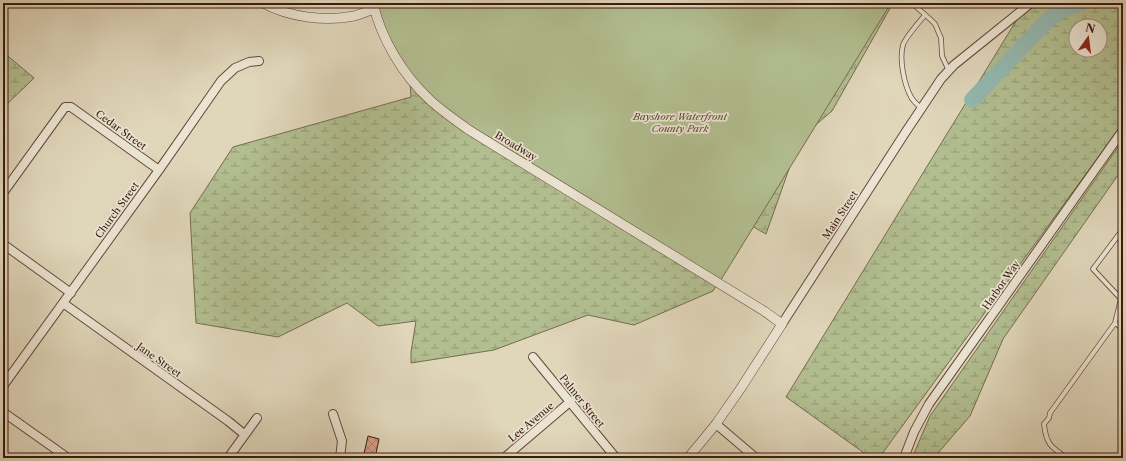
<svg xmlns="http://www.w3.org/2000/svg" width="1126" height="461" font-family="'Libre Caslon Text',serif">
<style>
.wetland{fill:url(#wetland-marsh);stroke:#766c4f;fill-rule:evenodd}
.park{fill:#b2be90;stroke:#766c4f}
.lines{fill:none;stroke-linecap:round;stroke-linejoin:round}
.river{stroke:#94b9b0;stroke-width:16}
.building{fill:url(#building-cross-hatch);stroke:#3b1a0e}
.service-casing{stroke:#644939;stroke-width:5.5}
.minor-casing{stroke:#644939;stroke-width:10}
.tertiary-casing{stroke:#644939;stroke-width:10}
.service{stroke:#ebe4d2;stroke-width:4}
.minor{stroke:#ebe4d2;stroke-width:8}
.tertiary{stroke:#ebe4d2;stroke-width:9}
.labels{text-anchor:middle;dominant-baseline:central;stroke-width:3.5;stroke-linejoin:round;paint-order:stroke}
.park-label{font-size:10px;font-style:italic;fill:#5f4b35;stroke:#ebe4d2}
.street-label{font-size:10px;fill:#3b1a0e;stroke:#ebe4d2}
</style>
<defs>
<pattern id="wetland-marsh" width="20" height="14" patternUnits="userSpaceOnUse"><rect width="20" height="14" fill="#b2be90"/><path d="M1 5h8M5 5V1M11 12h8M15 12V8" fill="none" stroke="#929a74"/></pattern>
<pattern id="building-cross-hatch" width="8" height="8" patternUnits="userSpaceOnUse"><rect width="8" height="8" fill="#d8a087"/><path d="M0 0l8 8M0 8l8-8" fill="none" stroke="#b0826d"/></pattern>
</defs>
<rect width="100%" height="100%" fill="#e0d6ba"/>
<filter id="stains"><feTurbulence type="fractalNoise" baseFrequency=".005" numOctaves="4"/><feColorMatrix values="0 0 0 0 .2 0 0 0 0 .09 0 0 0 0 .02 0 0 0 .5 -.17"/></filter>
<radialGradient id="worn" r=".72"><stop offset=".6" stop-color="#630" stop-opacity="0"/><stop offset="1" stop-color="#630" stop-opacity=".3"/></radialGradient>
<path class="wetland" d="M392,3h501l-61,108 -32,27 -34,96 -14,-8 -39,65 -79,34 -46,-10 -94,35 -83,13v-11l5,-31 -38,5 -31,-23 -69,34 -82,-14 -6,-110 43,-66 178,-50 -3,-46z
M1027,3h96v120l-244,335h-8l-85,-61zM1076,26h24v24h-24z
M3,52l31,26 -31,30z
M1123,140v28l-120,171 -33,77 -32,37 6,5h-32l18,-42z"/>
<path class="park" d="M374,3h517l-172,280 -290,-183 -34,-44z"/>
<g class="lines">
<path class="river" d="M972,100l78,-82 18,-11 14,-4"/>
</g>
<path class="building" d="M368,436l11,3 -4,19h-12z"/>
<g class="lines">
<defs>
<path id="service" d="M912,3l19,17 4,4 6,14 1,18 7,15
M921,108c-3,-3 -8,-7 -10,-11 -7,-13 -12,-38 -8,-52 2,-7 17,-24 22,-30
M1115,323l8,6
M1067,458c-16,-11 -21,-14 -23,-34l5,-6 1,-5 65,-90 6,-24 -28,-30 30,-40"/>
<path id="minor" d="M3,193l62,-86h6l88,63
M3,244l68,49
M63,303l165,118 16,13
M782,324l123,-191 36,-54 13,-14 77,-62
M533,357l83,101
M3,386l156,-216 62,-89 14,-13 14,-6 10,-1
M3,412l65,46
M333,414l9,27 -2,17
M716,424l40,34
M228,458l29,-40
M504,458l67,-57
M904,458l10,-26 15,-28 194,-274"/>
<path id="tertiary" d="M263,3c26,14 62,19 91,13 7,-2 14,-5 21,-7
M373,3c8,36 30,72 57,97 12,11 25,20 39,30l295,181 18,13 -41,64 -25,36 -28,34"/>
</defs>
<use href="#service" class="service-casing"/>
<use href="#minor" class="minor-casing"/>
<use href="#tertiary" class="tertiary-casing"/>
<use href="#service" class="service"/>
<use href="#minor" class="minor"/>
<use href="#tertiary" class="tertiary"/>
</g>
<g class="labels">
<g class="park-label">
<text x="680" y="116">Bayshore Waterfront<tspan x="680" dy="12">County Park</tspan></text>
</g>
<g class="street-label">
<text transform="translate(121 130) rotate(36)">Cedar Street</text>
<text transform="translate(516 146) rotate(31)">Broadway</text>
<text transform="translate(117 210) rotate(-54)">Church Street</text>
<text transform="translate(840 215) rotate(-57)">Main Street</text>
<text transform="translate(1001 285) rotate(-55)">Harbor Way</text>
<text transform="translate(159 360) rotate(35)">Jane Street</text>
<text transform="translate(582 401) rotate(51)">Palmer Street</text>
<text transform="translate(531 422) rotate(-40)">Lee Avenue</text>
</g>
</g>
<rect width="1126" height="461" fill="none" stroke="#e0d6ba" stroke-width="16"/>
<rect x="4" y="4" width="1118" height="453" fill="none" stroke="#3b1a0e" stroke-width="2"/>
<rect x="8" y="8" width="1110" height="445" fill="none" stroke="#3b1a0e"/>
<g transform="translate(1088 38) rotate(14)"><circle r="19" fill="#ebe4d2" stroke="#a59384"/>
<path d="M0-3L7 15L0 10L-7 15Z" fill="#8f2418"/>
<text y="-6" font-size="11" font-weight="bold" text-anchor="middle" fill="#3b1a0e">N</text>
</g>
<rect width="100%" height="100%" filter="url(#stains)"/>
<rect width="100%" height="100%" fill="url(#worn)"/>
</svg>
